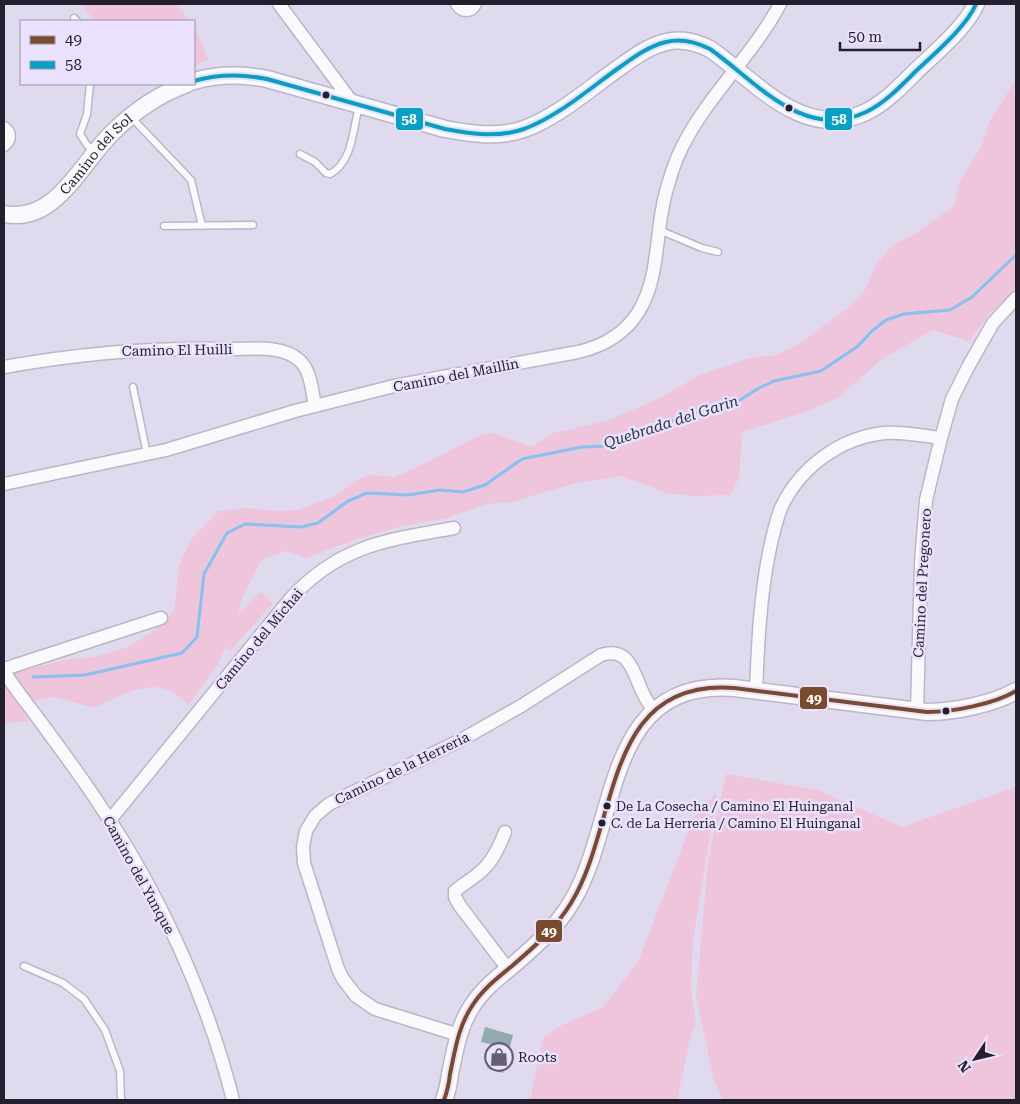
<svg xmlns="http://www.w3.org/2000/svg" width="1020" height="1104" font-family="'Roboto Serif',serif">
<style>
.green{fill:#efc5db}
.lines{fill:none;stroke-linecap:round;stroke-linejoin:round}
.stream{stroke:#81c3f2;stroke-width:3}
.building{fill:#91acb1}
.service-casing{stroke:#bbb6c6;stroke-width:9}
.minor-casing{stroke:#bbb6c6;stroke-width:15}
.tertiary-casing{stroke:#bbb6c6;stroke-width:19}
.service{stroke:#faf9fc;stroke-width:6}
.minor{stroke:#faf9fc;stroke-width:12}
.tertiary{stroke:#faf9fc;stroke-width:16}
.bus-1-casing{stroke:#e9e1fe;stroke-width:8}
.bus-2-casing{stroke:#e9e1fe;stroke-width:8}
.bus-1{stroke:#7a4b2a;stroke-width:4}
.bus-2{stroke:#02a2c6;stroke-width:4}
.bus-dot{fill:#231f2c;stroke:#e9e1fe;stroke-width:2}
.labels{text-anchor:middle;dominant-baseline:central;stroke-width:5;stroke-linejoin:round;paint-order:stroke}
.bus-label{font-size:13px;fill:#231f2c;stroke:#e9e1fe;text-anchor:start}
.street-label{font-size:14px;fill:#231f2c;stroke:#e9e1fe}
.poi-label{font-size:14px;fill:#231f2c;stroke:#e9e1fe;text-anchor:start}
.water-label{font-size:15px;font-style:italic;fill:#1f3442;stroke:#e9e1fe}
.line-badge{stroke:#e9e1fe;stroke-width:2}
.badge-label{font-size:14px;text-anchor:middle;font-weight:bold;fill:#fff}
</style>
<rect width="100%" height="100%" fill="#e0daee"/>
<path class="green" d="M82,4h93l16,17h-97z
M194,25l14,34 -14,7z
M1016,80v211l-26,22 -21,28 -36,-11 -48,27 -48,41 -32,14 -63,20 -3,46 -9,17 -37,1 -26,-3 -46,-17 -45,7 -64,19 -26,2 -40,14 -48,9 -41,12 -51,19 -19,-7 -26,9 -19,38 -4,16 23,-22 12,11 -43,48 -4,-5 -8,18 -29,40c-8,-6 -17,-14 -27,-16 -21,-4 -48,10 -67,20l-40,-11 -24,4 -17,-28 50,-13 31,-3 33,-10 24,-15 22,-21 5,-45 12,-27 28,-28 26,-3 32,3 20,-1 37,-13 22,-17 13,-5 26,2 31,-14 51,-26 16,-4 39,14 21,-14 54,-12 55,-24 36,-21 51,-18 28,-3 23,-12 48,-35 15,-14 13,-29 16,-19 24,-13 38,-27 6,-25 22,-36 8,-25z
M4,684l25,37 -25,2z
M726,774l91,16 85,37 114,-40v313h-293l-9,-19 -18,-85 12,-135z
M717,792l-24,148 -2,50 5,34 -5,10 -14,66h-147l13,-62 19,-13 41,-18 35,-45 55,-143z"/>
<g class="lines">
<path class="stream" d="M33,677l52,-2 97,-22 15,-16 7,-63 23,-41 18,-9 56,3 17,-4 30,-22 19,-8 41,2 32,-5 23,2 22,-7 37,-26 60,-12 27,-1 40,-13 27,-14 19,-6 37,-8 27,-17 15,-7 47,-10 37,-25 15,-16 13,-10 18,-6 46,-4 22,-13 44,-42"/>
</g>
<path class="building" d="M485,1027l28,8 -10,38 -16,-5 6,-23 -12,-3z"/>
<g class="lines">
<defs>
<path id="service" d="M74,18l3,3
M90,84l-3,30 -7,20 7,11 8,7
M131,117l60,63 11,46
M300,154l15,8 11,11 4,1c23,-12 23,-46 29,-68
M164,226l89,-1
M659,230l43,18 16,4
M133,387l14,67
M24,966l39,17 21,16 21,31 15,41 1,29"/>
<path id="minor" d="M279,4l73,98
M457,4c5,8 14,8 18,0
M4,128c7,5 6,12 0,17
M4,367c76,-14 151,-20 228,-18 21,0 50,-4 67,11 12,10 13,31 16,46
M4,484l162,-34 129,-39 99,-25 184,-34c26,-6 47,-18 61,-41 17,-28 17,-63 22,-95 3,-20 9,-40 16,-58 25,-58 74,-99 103,-154
M4,669l157,-51
M4,671c9,16 22,31 33,46 22,30 44,59 64,90 58,85 107,193 132,293
M756,691c2,-48 4,-96 14,-143 3,-14 6,-27 11,-40 19,-41 59,-70 103,-75 19,-2 38,3 57,5
M917,711l4,-148 5,-63 15,-62 11,-39 16,-32 25,-44 23,-25
M110,820l181,-222c49,-53 96,-58 163,-70
M505,832c-6,15 -13,31 -26,41 -8,7 -16,11 -24,18v6l5,9 48,63
M459,1035l-84,-26 -19,-13 -13,-17 -5,-10 -34,-106 -1,-16 3,-16 9,-15 14,-12 132,-64 60,-34 80,-51c28,-9 32,17 41,36 3,7 7,14 13,20"/>
<g id="tertiary">
<path d="M194,81c25,-7 48,-7 73,-2l178,50c27,5 53,9 79,0 35,-13 66,-41 96,-62 14,-10 29,-21 46,-25 16,-4 30,0 44,7 46,32 93,93 156,63 19,-9 35,-26 50,-41 18,-17 51,-45 60,-67"/>
<path id="s1" d="M4,214c51,10 76,-49 107,-80 22,-22 48,-40 76,-50"/>
<path d="M444,1100c3,-8 5,-17 6,-26 5,-23 8,-47 22,-68 10,-16 25,-28 40,-40 22,-19 44,-38 59,-63 49,-79 31,-225 163,-215l193,24c26,0 67,-8 89,-21"/>
</g>
</defs>
<use href="#service" class="service-casing"/>
<use href="#minor" class="minor-casing"/>
<use href="#tertiary" class="tertiary-casing"/>
<use href="#service" class="service"/>
<use href="#minor" class="minor"/>
<use href="#tertiary" class="tertiary"/>
<defs>
<path id="bus-1" d="M444,1100c3,-8 5,-17 6,-26 5,-23 8,-47 22,-68 10,-16 25,-28 40,-40 22,-19 44,-38 59,-63 49,-79 31,-225 163,-215l193,24c26,0 67,-8 89,-21"/>
<path id="bus-2" d="M194,81c25,-7 48,-7 73,-2l178,50c27,5 53,9 79,0 35,-13 66,-41 96,-62 14,-10 29,-21 46,-25 16,-4 30,0 44,7 46,32 93,93 156,63 19,-9 35,-26 50,-41 18,-17 51,-45 60,-67"/>
</defs>
<use href="#bus-1" class="bus-1-casing"/>
<use href="#bus-2" class="bus-2-casing"/>
<use href="#bus-1" class="bus-1"/>
<use href="#bus-2" class="bus-2"/>
</g>
<defs>
<symbol id="shop-ring" viewBox="-11 -11 22 22"><circle r="9.5" fill="#e9e1fe" stroke="#656070" stroke-width="1.5"/><path d="M-5-2.5h2.3a2.7 3.5 0 0 1 5.4 0H5L5.5 6h-11ZM-1.5-2.5h3a1.5 2.3 0 0 0-3 0Z" fill="#656070"/></symbol>
</defs>
<g fill-rule="evenodd">
<use href="#shop-ring" x="483" y="1041" width="32" height="32"/>
</g>
<g class="bus-dot">
<circle cx="326" cy="95" r="4.5"/>
<circle cx="789" cy="108" r="4.5"/>
<circle cx="946" cy="711" r="4.5"/>
<circle cx="607" cy="806" r="4.5"/>
<circle cx="602" cy="823" r="4.5"/>
</g>
<g class="labels">
<g class="bus-label">
<text x="616" y="806">De La Cosecha / Camino El Huinganal</text>
<text x="611" y="823">C. de La Herreria / Camino El Huinganal</text>
</g>
<g class="street-label">
<text stroke="none"><textPath href="#s1" startOffset="116">Camino del Sol</textPath></text>
<text transform="translate(177 350) rotate(-1)">Camino El Huilli</text>
<text transform="translate(456 375) rotate(-11)">Camino del Maillin</text>
<text transform="translate(922 583) rotate(-87)">Camino del Pregonero</text>
<text transform="translate(259 639) rotate(-50)">Camino del Michai</text>
<text transform="translate(402 768) rotate(-26)">Camino de la Herreria</text>
<text transform="translate(139 875) rotate(61)">Camino del Yunque</text>
</g>
<g class="poi-label">
<text x="518" y="1057">Roots</text>
</g>
<g class="water-label">
<text transform="translate(671 422) rotate(-18)">Quebrada del Garin</text>
</g>
</g>
<g class="line-badge">
<rect x="395" y="107" width="29" height="24" rx="5" fill="#02a2c6"/>
<rect x="824" y="107" width="29" height="24" rx="5" fill="#02a2c6"/>
<rect x="799" y="686" width="29" height="24" rx="5" fill="#7a4b2a"/>
<rect x="535" y="919" width="28" height="24" rx="5" fill="#7a4b2a"/>
</g>
<g class="badge-label">
<text x="409" y="124">58</text>
<text x="839" y="124">58</text>
<text x="814" y="703">49</text>
<text x="549" y="936">49</text>
</g>
<rect width="1020" height="1104" fill="none" stroke="#231f2c" stroke-width="10"/>
<rect x="20" y="20" width="175" height="65" fill="#e9e1fe" stroke="#9a93aa"/>
<rect x="30" y="36" width="25" height="8" fill="#7a4b2a" stroke="#9a93aa"/>
<text x="65" y="45" font-size="15" fill="#231f2c">49</text>
<rect x="30" y="61" width="25" height="8" fill="#02a2c6" stroke="#9a93aa"/>
<text x="65" y="70" font-size="15" fill="#231f2c">58</text>
<g transform="translate(975 1059) rotate(235)" stroke="#e9e1fe" stroke-width="4" paint-order="stroke">
<path d="M0-4L9 19L0 12L-9 19Z" fill="#231f2c"/>
<text y="-8" font-size="14" font-weight="bold" text-anchor="middle" fill="#231f2c">N</text>
</g>
<path d="M840 42v8h80v-8" fill="none" stroke="#231f2c" stroke-width="2.5"/>
<text x="848" y="42" font-size="15" fill="#231f2c" stroke="#e9e1fe" stroke-width="4" paint-order="stroke">50 m</text>
</svg>
